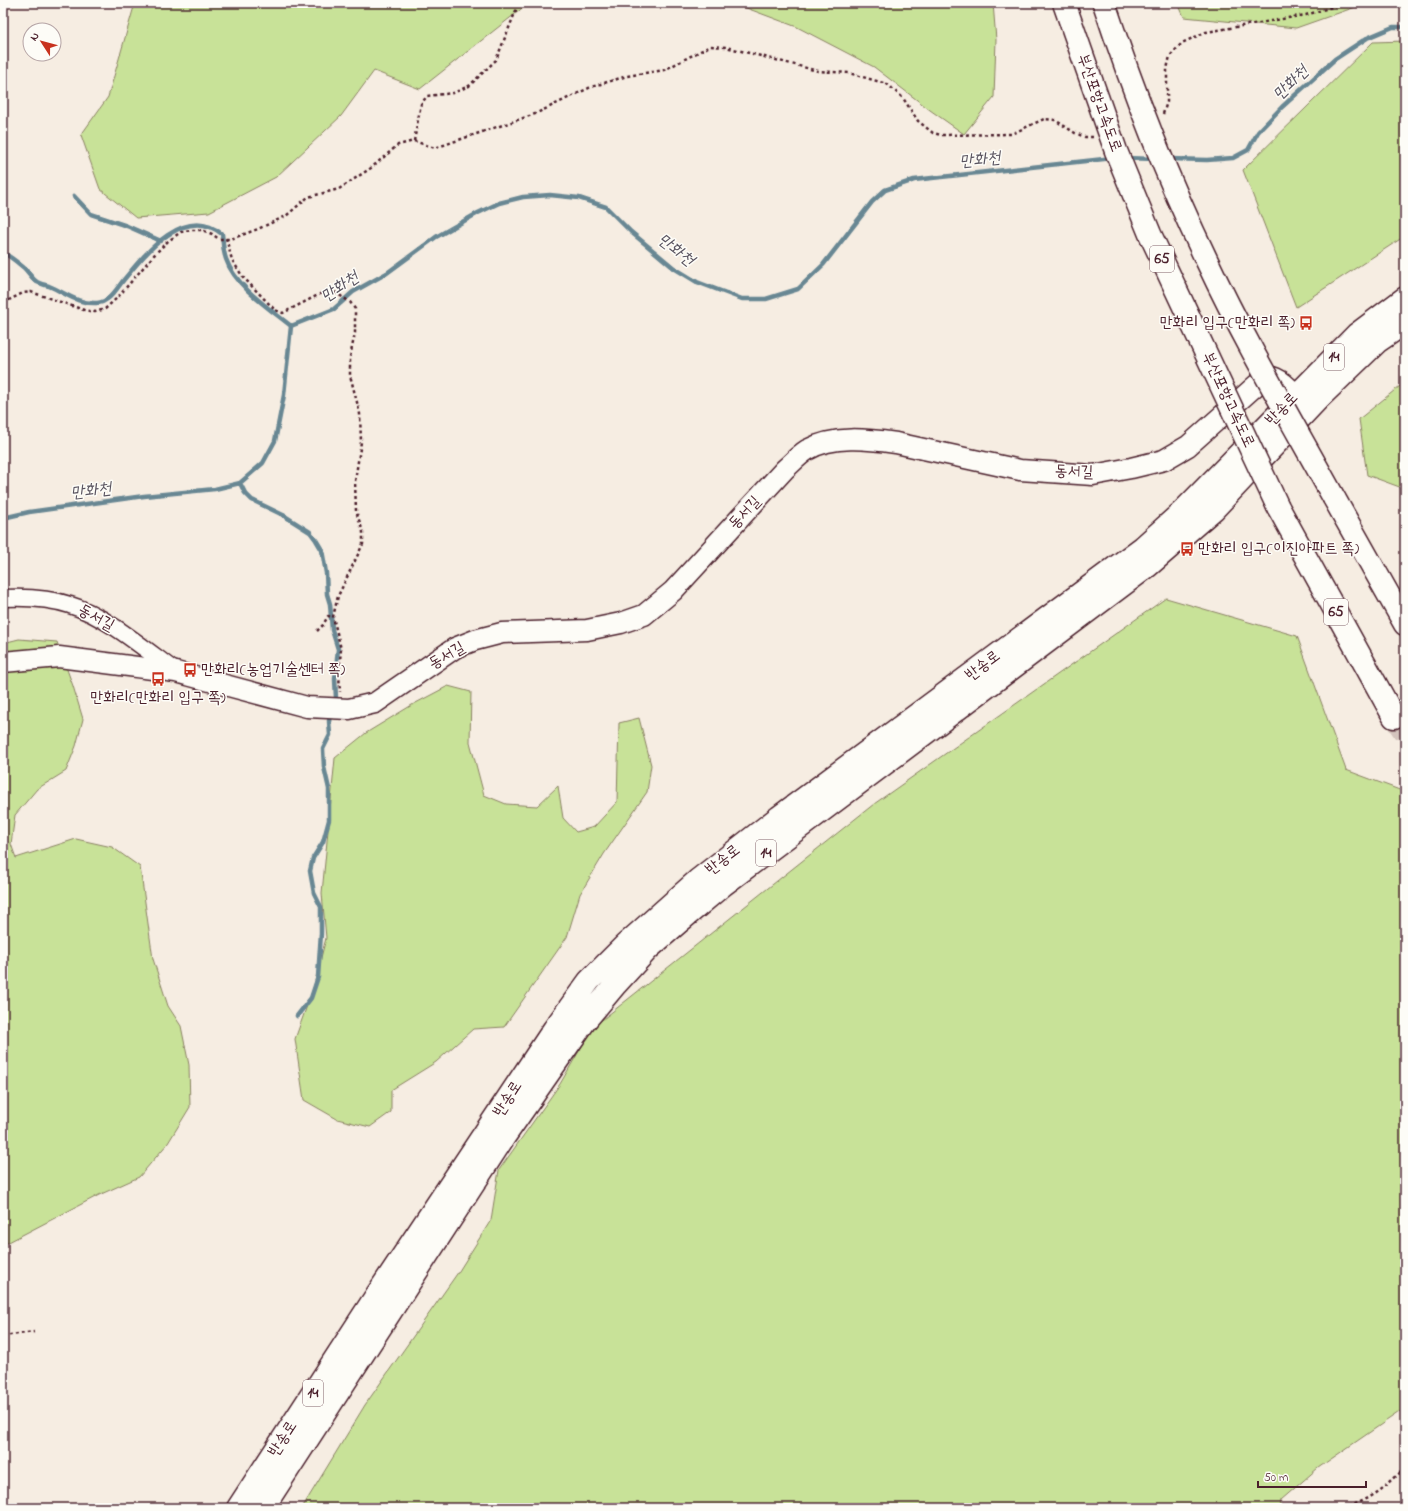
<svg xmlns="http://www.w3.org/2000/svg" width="1408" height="1511" font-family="'Indie Flower','Poor Story',sans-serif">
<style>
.green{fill:#c8e298;stroke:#898062}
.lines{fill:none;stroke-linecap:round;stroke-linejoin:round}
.stream{stroke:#688793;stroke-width:4.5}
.motorway-tunnel{stroke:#d4c4bd;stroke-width:22;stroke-dasharray:22 11;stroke-linecap:butt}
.minor-casing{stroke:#4a1f2b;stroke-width:19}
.tertiary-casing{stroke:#4a1f2b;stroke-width:23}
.primary-casing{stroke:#4a1f2b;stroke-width:25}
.motorway-casing{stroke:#4a1f2b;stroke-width:25}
.path{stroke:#4a1f2b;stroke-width:2.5;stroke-dasharray:3 3;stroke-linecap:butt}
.minor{stroke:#fdfcf7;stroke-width:16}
.tertiary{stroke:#fdfcf7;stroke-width:20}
.primary{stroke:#fdfcf7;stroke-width:22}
.motorway{stroke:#fdfcf7;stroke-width:22}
.motorway-bridge-casing{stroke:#4a1f2b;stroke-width:25;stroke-linecap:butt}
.motorway-bridge{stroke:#fdfcf7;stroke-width:22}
.labels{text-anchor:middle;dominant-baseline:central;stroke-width:3;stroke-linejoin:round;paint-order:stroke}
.shield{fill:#fdfcf7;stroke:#806168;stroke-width:1}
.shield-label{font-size:15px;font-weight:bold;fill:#4a1f2b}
.street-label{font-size:16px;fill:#4a1f2b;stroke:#fdfcf7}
.poi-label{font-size:16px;fill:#4a1f2b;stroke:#fdfcf7;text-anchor:start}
.water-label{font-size:17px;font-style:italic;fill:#59535f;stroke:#fdfcf7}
</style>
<rect width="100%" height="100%" fill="#f6ede2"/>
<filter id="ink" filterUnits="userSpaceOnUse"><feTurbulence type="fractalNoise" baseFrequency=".025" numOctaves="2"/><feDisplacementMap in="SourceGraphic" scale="8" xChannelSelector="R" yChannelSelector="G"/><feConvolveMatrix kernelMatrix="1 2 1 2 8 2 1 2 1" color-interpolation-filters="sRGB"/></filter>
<g filter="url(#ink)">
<path class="green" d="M135,3h394l-109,86 -46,-18 -33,45 -65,61 -67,35 -73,6 -36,-29 -19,-54 27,-38z
M741,3h252l3,37 -2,57 -30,37 -34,-24 -56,-43 -77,-40 -56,-21z
M1178,3h189l-71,25 -112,-11z
M1405,41v195l-109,71 -53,-137 130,-128z
M1405,382v107l-38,-14 -8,-56z
M1166,598l131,38 49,134 59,22v616l-87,60 -37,32 -1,8h-978l63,-103 94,-134 32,-51 8,-50 61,-86 33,-57 281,-223z
M19,639l38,3 16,44 10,33 -7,27 -10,25 -29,18 -22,26 -4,29 5,14 60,-19 36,8 28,20 13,92 15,47 13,20 8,39 1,42 -22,36 -29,34 -40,18 -96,50v-602z
M448,686l23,6 -1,50 14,53 22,9 31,2 21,-20 5,32 13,14 18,-5 23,-25 2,-79 20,-5 12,47 -4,27 -43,62 -24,40 -13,43 -63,90 -31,2 -37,33 -45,28v22l-21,15 -33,-8 -33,-19 -9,-61 18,-50 13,-51 -4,-45 13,-135 31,-25 46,-28z"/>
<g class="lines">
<path class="stream" d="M1125,158l30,1
M1169,159l38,1 26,-2 15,-8 10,-18 24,-25 53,-48 32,-21 26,-11h12
M74,196l17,18 36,12 34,15
M3,253c7,3 14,9 20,14 5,4 9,12 14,15 4,2 8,3 12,4 17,7 28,18 48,17 11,0 19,-13 25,-21 22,-27 62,-79 100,-48 1,8 1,17 4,25 9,27 44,50 65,67
M240,483l5,10 7,7 31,15 27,17 6,8 6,10 4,23 1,21 3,10 2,26 6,19 -3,30 1,19 -2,5
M3,518l26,-6 115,-16 71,-7 25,-6 23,-20 12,-22 9,-46 7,-69 43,-17 19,-17 34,-19 49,-36 42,-24 21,-10 24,-6 27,-2 29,3 27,9 25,25 43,36 23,14 45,17h24l32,-10 25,-24 49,-63 13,-12 29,-10 199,-22
M297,1016l14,-18 7,-21 3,-44v-26l-7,-14 -4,-22 3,-13 10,-16 6,-22v-31l-5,-22 -1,-18 7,-14 -1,-14 2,-9"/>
<path class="motorway-tunnel" d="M1394,717l11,16"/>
<defs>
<path id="minor" d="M3,598c22,-1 46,0 67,7 35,10 76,45 106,67"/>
<path id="tertiary" d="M3,662l56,-5 117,15 131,35 42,2 26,-6 80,-55 20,-8 27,-7 85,-3 34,-7 23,-8 29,-24 112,-122c7,-6 14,-14 22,-19 26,-15 60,-11 89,-7l124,27 73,5 38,-7 33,-8 24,-14 74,-66c3,-1 6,-3 9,-3 11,0 29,23 35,31"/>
<path id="primary" d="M238,1508l136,-209 180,-270 35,-48 36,-36 73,-65 81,-63 364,-270 40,-36 174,-177 48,-36
M263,1508l241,-371 81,-116 31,-37 32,-35 31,-27 44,-37 425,-319 66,-57 105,-111 58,-56 28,-19"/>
<path id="motorway" d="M1334,498l71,126
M1278,507l116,210"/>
</defs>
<use href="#minor" class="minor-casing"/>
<use href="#tertiary" class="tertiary-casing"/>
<use href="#primary" class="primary-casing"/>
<use href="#motorway" class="motorway-casing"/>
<path class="path" d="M1163,114l4,-12v-33l3,-13 12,-13 24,-11 100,-17 39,-12
M414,141l7,-37 6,-8 26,-3 16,-7 27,-26 23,-57
M226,238l6,22 11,17 32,33 8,3 47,-24 20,13 5,7v24l-5,24v18l10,39 1,28 -6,39 1,30 7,21v12l-25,52 -5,21 8,32 -2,24 1,19
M3,303l20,-10 8,-1 53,18 11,2 10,-3 13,-12 36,-42 13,-13 14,-10 9,-2h12l10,4 7,5h12l27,-10 28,-13 22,-19 31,-8 32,-21 27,-23 16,-4 21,7 100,-34 56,-27 36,-11 37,-6 46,-24 16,1 92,24 31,2 38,11 16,14 15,23 15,12 8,2 70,-1 33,-15 11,1 20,13 10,4h8
M317,631l6,-6 5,-9 5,1
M3,1336l31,-4
M1343,1508c29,-8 41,-20 62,-40"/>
<use href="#minor" class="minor"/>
<use href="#tertiary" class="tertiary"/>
<use href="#primary" class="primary"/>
<use href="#motorway" class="motorway"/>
<defs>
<path id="motorway-bridge" d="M1064,3l52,148 34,83 128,273
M1104,3c29,88 63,175 103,258 38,81 84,159 127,237"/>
</defs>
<use href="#motorway-bridge" class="motorway-bridge-casing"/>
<use href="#motorway-bridge" class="motorway-bridge"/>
</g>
</g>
<defs>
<symbol id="bus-bare" viewBox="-9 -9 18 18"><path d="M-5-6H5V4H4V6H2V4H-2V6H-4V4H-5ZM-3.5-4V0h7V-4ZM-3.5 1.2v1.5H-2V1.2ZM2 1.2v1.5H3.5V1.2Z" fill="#c8321e" stroke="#fdfcf7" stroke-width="2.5" paint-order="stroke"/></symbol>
</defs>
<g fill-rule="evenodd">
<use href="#bus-bare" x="1296" y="313" width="20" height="20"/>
<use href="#bus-bare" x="1177" y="539" width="20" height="20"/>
<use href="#bus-bare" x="180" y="660" width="20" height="20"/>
<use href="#bus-bare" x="148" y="669" width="20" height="20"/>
</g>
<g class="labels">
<g class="shield">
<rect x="1150" y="246" width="24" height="26" rx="3"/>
<rect x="1324" y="344" width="20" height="26" rx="3"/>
<rect x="1324" y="599" width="24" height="26" rx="3"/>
<rect x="756" y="840" width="20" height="26" rx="3"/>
<rect x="303" y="1380" width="20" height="26" rx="3"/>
</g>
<g class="shield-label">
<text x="1162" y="259">65</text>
<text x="1334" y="357">14</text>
<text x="1336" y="612">65</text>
<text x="766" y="853">14</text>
<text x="313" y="1393">14</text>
</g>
<g class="street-label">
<text transform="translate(1099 103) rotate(70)">부산포항고속도로</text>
<text transform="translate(1228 400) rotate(65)">부산포항고속도로</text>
<text transform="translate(1282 409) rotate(-46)">반송로</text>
<text transform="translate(1074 472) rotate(2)">동서길</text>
<text transform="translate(745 513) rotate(-47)">동서길</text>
<text transform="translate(96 618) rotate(29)">동서길</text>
<text transform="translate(447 656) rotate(-30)">동서길</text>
<text transform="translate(983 666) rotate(-37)">반송로</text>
<text transform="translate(723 860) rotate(-38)">반송로</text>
<text transform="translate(508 1099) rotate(-57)">반송로</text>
<text transform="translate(283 1439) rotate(-57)">반송로</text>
</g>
<g class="poi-label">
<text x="1295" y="323" text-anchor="end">만화리 입구(만화리 쪽)</text>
<text x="1198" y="549">만화리 입구(이진아파트 쪽)</text>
<text x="201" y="670">만화리(농업기술센터 쪽)</text>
<text x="158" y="698" text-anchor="middle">만화리(만화리 입구 쪽)</text>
</g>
<g class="water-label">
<text transform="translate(1291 83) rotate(-44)">만화천</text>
<text transform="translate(980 160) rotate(-6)">만화천</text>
<text transform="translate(676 250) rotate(38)">만화천</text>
<text transform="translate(340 287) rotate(-34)">만화천</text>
<text transform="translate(91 491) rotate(-7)">만화천</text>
</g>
</g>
<rect width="1408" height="1511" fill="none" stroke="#fdfcf7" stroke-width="16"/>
<rect x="8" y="8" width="1392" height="1495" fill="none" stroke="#4a1f2b" stroke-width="1.5" filter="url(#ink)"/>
<g transform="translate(42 42) rotate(306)"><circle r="19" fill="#fdfcf7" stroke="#b5a4a5"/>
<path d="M0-3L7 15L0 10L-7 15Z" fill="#c8321e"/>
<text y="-6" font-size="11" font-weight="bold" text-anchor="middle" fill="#4a1f2b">N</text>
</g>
<path d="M1258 1481v6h108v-6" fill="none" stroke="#4a1f2b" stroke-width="2"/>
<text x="1264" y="1481" font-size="12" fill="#4a1f2b" stroke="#fdfcf7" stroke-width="3" paint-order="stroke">50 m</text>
</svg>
